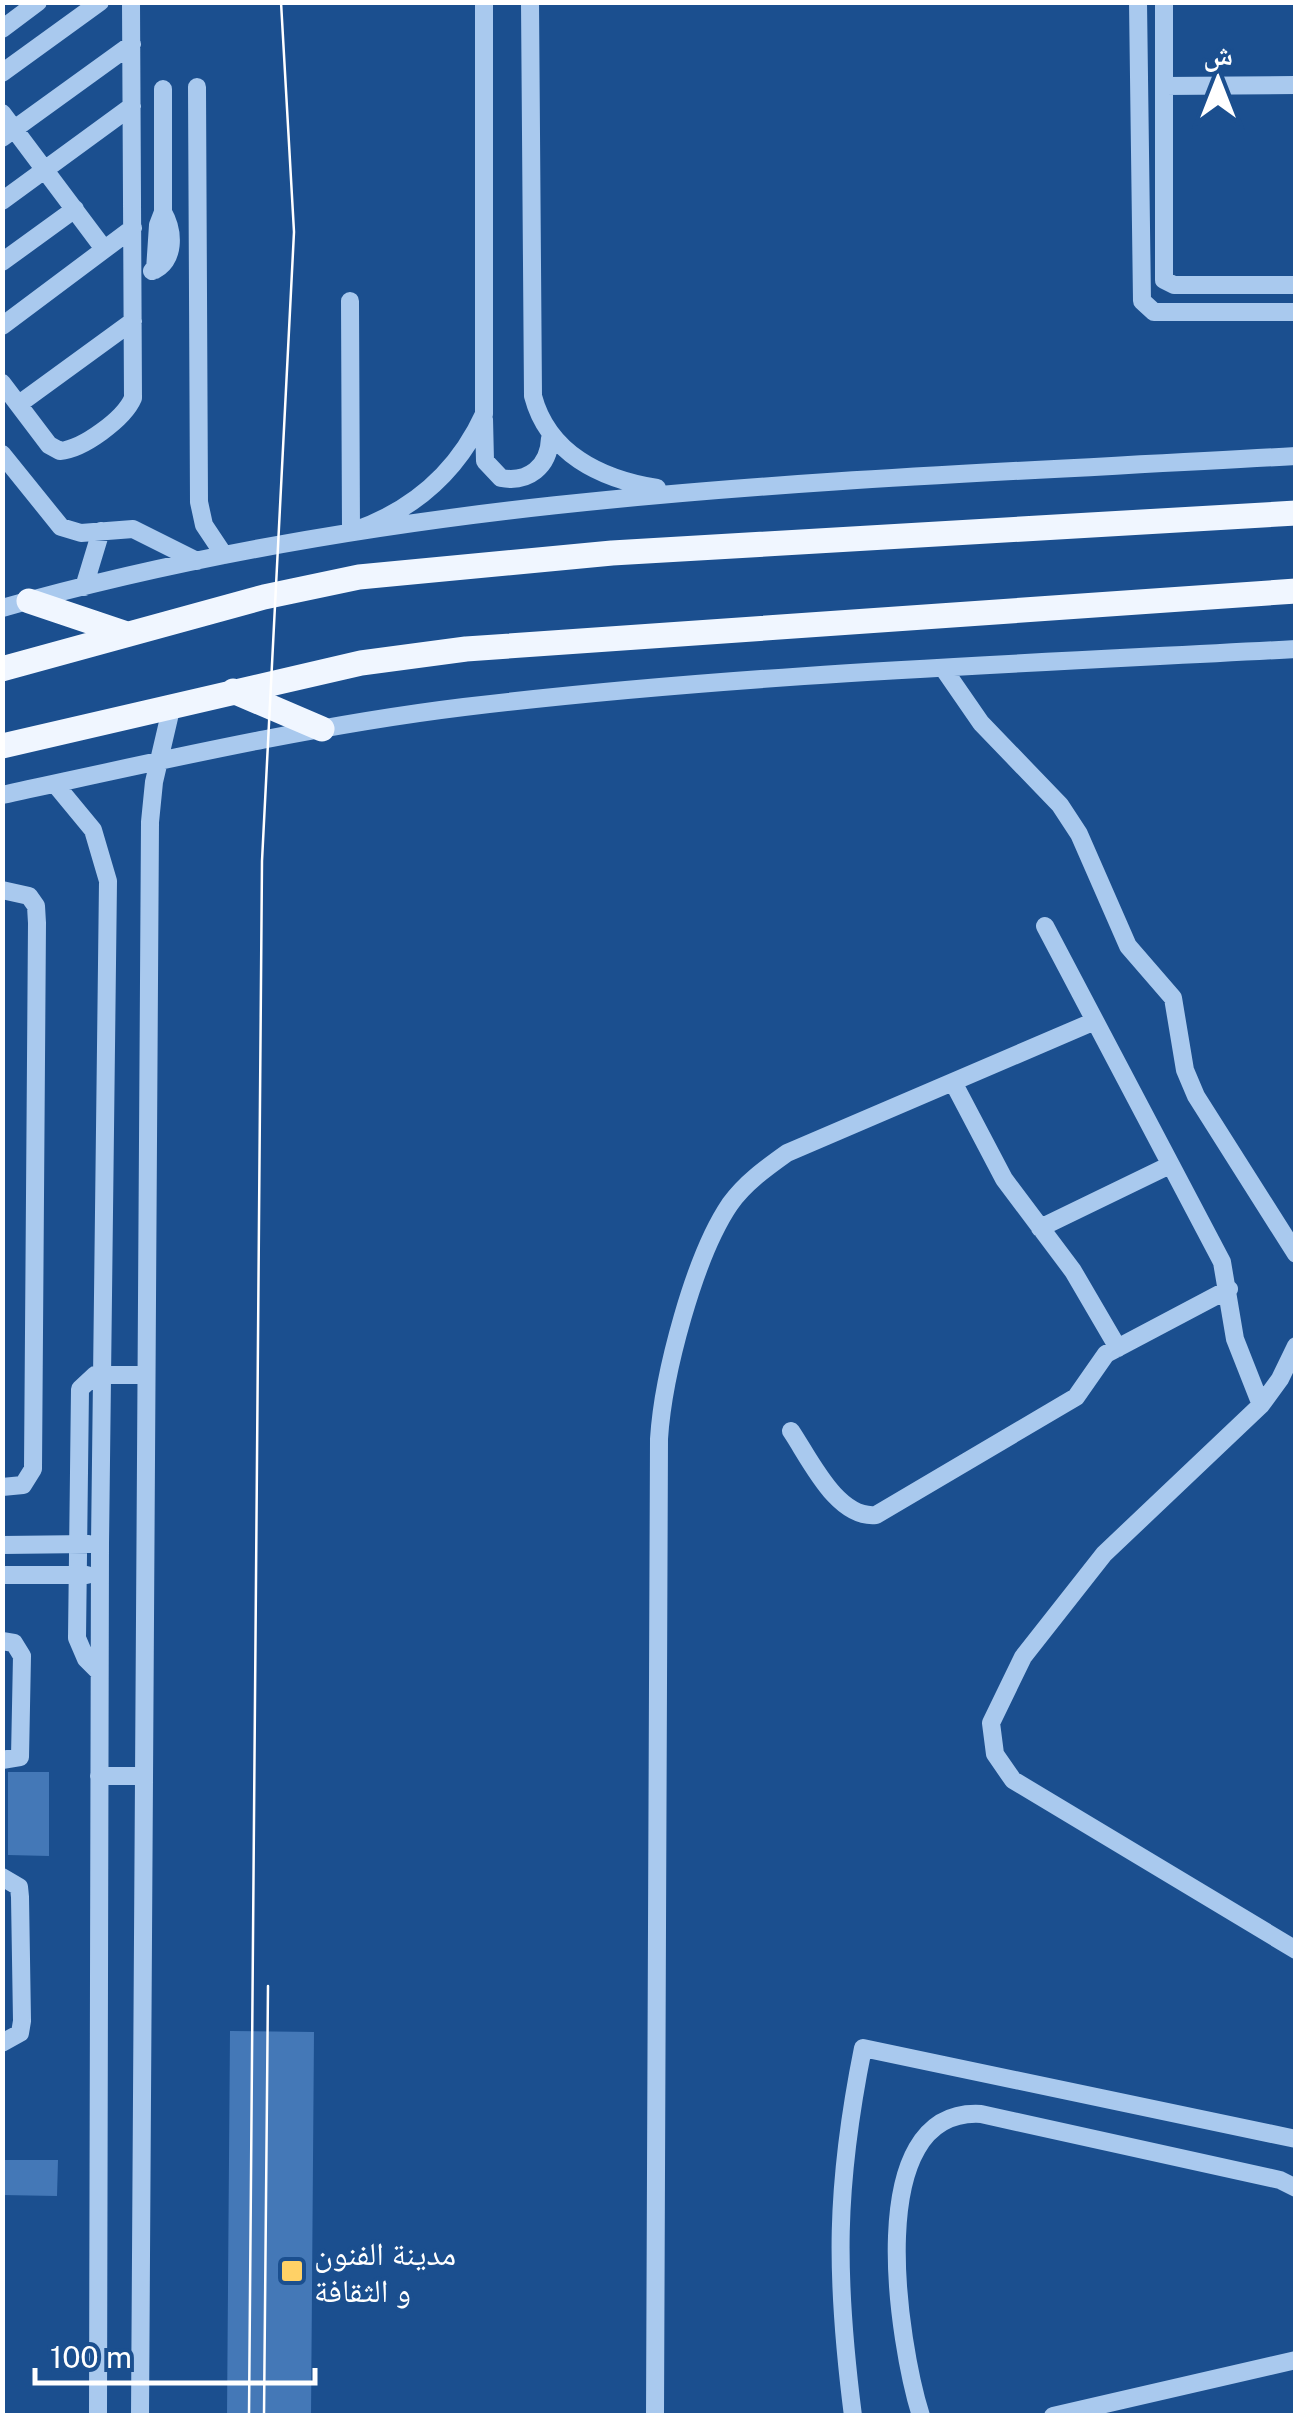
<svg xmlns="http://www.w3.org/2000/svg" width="1298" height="2418" font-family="'Public Sans','Noto Naskh Arabic',sans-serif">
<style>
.building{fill:#4478b7}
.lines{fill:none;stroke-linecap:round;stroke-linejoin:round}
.minor{stroke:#a9c9ee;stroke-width:18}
.major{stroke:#f0f6ff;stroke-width:25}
.tram{stroke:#fff;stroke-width:2.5}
.poi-dot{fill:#ffd166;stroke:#1b4f8f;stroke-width:4}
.labels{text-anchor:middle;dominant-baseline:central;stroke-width:8;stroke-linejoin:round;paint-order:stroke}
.poi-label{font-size:32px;fill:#fff;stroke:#1b4f8f;text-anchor:start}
</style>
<rect width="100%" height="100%" fill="#1b4f8f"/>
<path class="building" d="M8,1772h41v84l-41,-1z
M230,2031l84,1 -3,384h-84z
M2,2160h56l-1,36 -55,-1z"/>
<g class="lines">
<path class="minor" d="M530,2l3,394c15,57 67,83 124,92
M1138,2l4,299 12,11h142
M1164,2v278l10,5h122
M2,29l36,-27
M2,73l98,-71
M1164,86l132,-1
M197,87l2,415 5,23 20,30
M2,113l102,136
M2,138l130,-94
M2,201l130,-95
M2,262l73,-53
M155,270l3,-45 5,-13v-123
M152,271c24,-9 22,-40 11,-59
M350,301l1,231c62,-21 106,-59 133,-118v-412
M2,326l131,-98
M2,383l47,62 11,6c23,-2 64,-32 73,-53l-2,-396
M19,404l114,-83
M484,419l1,42 16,17c27,5 48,-11 49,-40
M2,454l59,73 20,6 52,-4 64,32
M84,587l17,-56
M2,608c422,-120 860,-127 1294,-152
M943,668l38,55 79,82 19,29 49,112 45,52 12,72 11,26 100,158
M55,784l38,46 15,51 -8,663 -2,872
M2,795c153,-33 307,-69 462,-88 275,-33 555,-43 832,-58
M2,890l27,6 7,10 1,17 -4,546 -10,16 -21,2
M1045,926l177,336 13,77 26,66
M953,1082l51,97 69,92 45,77
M1040,1228l130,-63
M1296,1346l-16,33 -19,26 -157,149 -81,103 -32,66 4,31 18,26 283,170
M791,1431c19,28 46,88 85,84l200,-118 30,-43 123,-65
M2,1545l87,-1
M2,1575h85
M2,1641l12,2 8,13 -2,101 -18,3
M99,1672l-13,-13 -9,-21 3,-249 15,-14h51
M99,1776h44
M2,1877l17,10 1,10 2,124 -2,12 -18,10
M140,2416l10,-1594 4,-40 18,-77
M655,2416l4,-977c4,-64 35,-182 71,-235 15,-21 36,-36 57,-51l308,-132
M853,2416c-18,-141 -18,-229 10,-368l433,91
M921,2416c-22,-70 -62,-309 60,-302l299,66 16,8
M1053,2416l243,-56"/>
<path class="major" d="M29,601l98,33
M2,669l262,-72 95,-20 253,-24 684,-40
M233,691l89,38
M2,746l359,-83 105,-14 830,-58"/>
<path class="tram" d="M249,2416l13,-1555 32,-629 -13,-230
M264,2416l4,-430"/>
</g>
<rect class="poi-dot" x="280" y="2259" width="24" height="24" rx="5"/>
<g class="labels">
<g class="poi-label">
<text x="314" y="2253">مدينة الفنون<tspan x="314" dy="37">و الثقافة</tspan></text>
</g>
</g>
<rect width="1298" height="2418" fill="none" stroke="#ffffff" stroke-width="10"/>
<g transform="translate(1218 80)" stroke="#1b4f8f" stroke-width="8" paint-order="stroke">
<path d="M0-8L18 38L0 25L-18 38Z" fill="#ffffff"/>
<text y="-15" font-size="28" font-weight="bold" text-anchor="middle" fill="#ffffff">ش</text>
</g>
<path d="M35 2368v15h280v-15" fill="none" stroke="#ffffff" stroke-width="5"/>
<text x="50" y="2368" font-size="30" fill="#ffffff" stroke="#1b4f8f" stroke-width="8" paint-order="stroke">100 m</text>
</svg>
